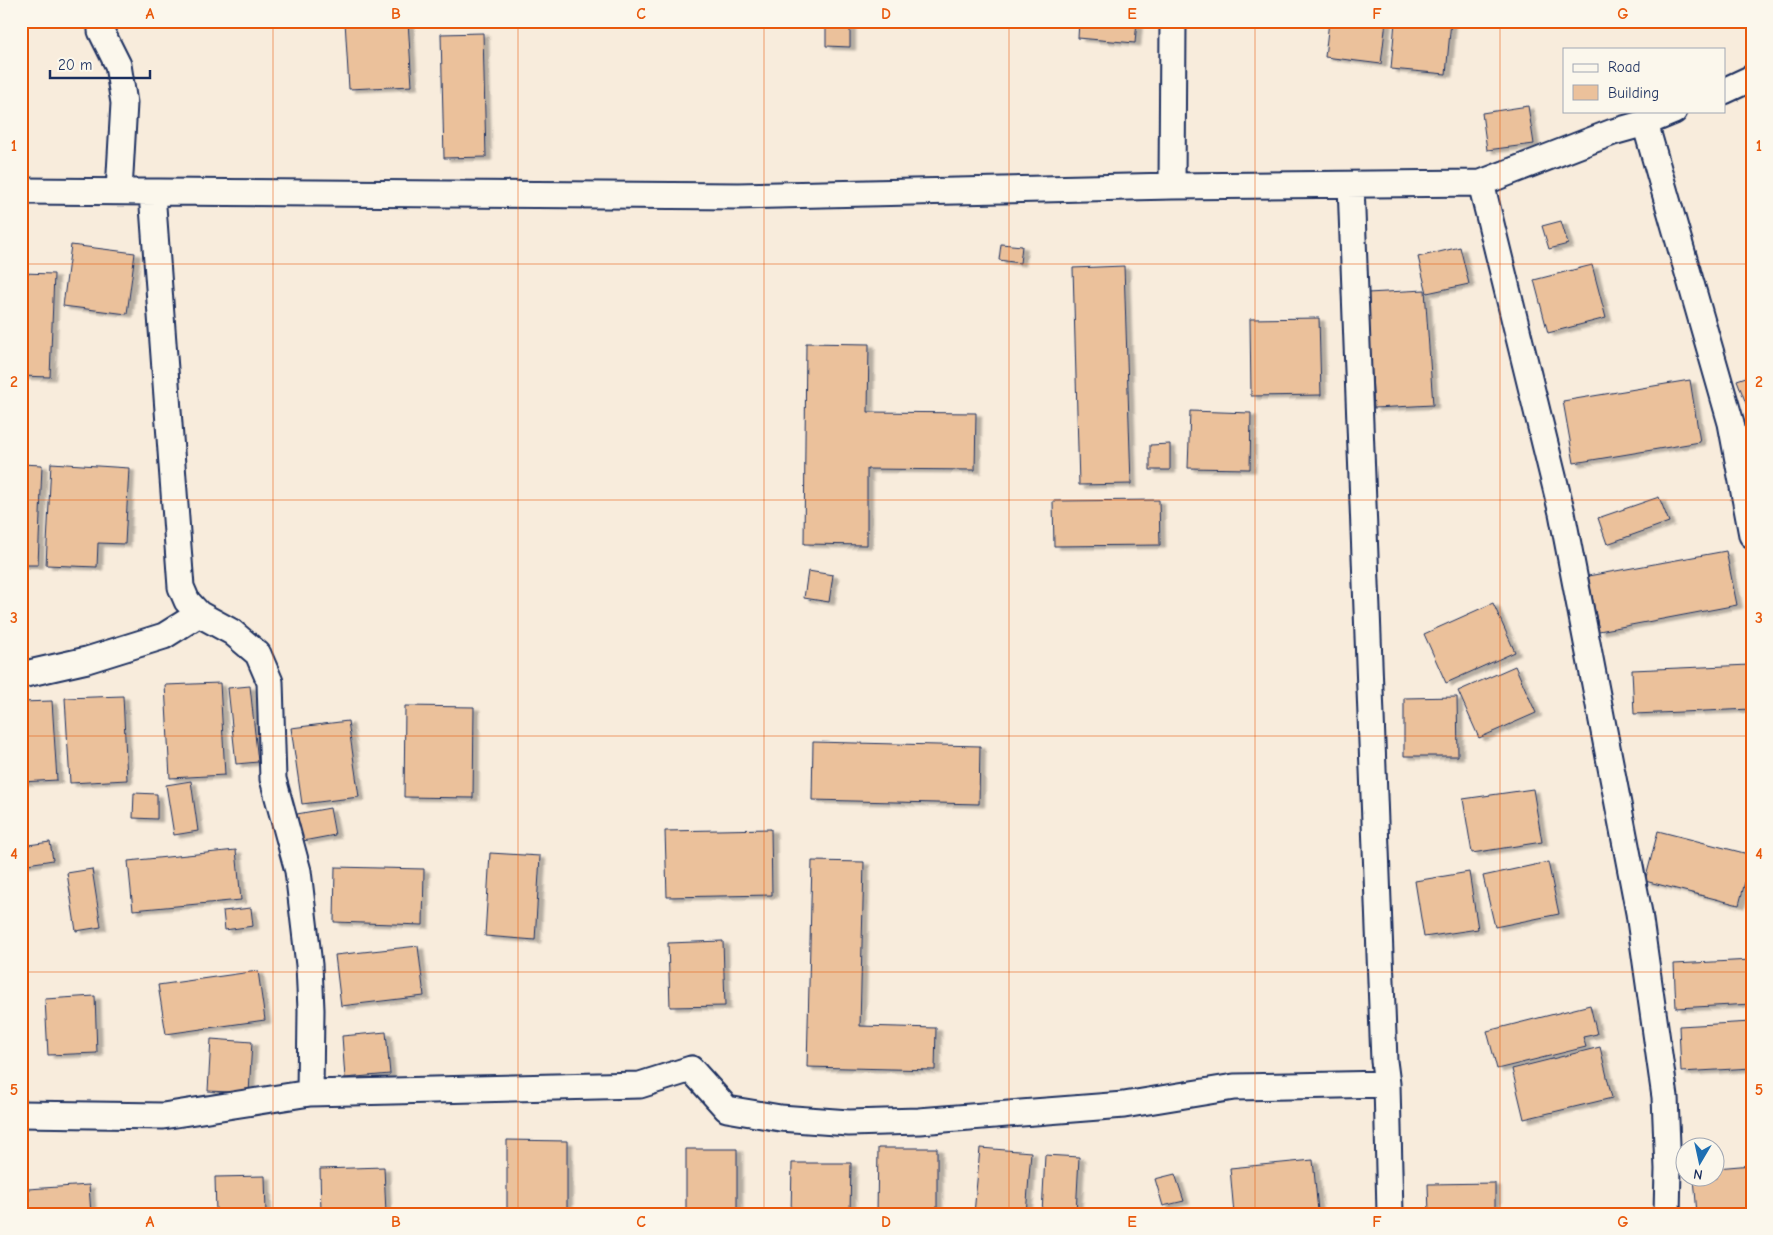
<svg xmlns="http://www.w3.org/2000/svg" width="1773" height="1235" font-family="'Comic Neue',sans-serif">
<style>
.building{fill:#ebc19b;stroke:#1b2f5e;filter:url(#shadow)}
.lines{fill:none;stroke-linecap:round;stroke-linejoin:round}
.street-casing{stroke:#1b2f5e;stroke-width:29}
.street{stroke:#fbf7ec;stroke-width:25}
.grid{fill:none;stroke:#e8590c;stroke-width:1;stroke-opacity:0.55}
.neatline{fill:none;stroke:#e8590c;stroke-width:2}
.grid-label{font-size:16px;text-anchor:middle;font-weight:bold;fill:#e8590c}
</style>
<defs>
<filter id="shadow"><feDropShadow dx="5.5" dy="3" stdDeviation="1" flood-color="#0004"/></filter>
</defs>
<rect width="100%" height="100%" fill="#f8ecdc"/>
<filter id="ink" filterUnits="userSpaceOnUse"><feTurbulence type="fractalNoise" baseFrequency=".02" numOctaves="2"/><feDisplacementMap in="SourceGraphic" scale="10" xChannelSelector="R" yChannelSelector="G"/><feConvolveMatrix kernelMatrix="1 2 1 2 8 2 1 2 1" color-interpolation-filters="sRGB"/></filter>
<g filter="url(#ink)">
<path class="building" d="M345,21h63l4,65 -63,3z
M826,21h24v26l-24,-1z
M1079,21h58l-2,22 -57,-5z
M1329,21h57l-5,43 -56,-7z
M1395,21h56l-5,53 -55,-5z
M483,33l3,124 -42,1 -3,-124z
M1528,106l6,38 -47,6 -5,-37z
M1561,221l7,23 -19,5 -7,-23z
M1001,244l21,2 -2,17 -21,-3z
M71,245l64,8 -8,61 -64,-8z
M1460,247l9,37 -42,9 -9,-36z
M1592,265l14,53 -58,15 -14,-53z
M1124,266l7,218 -52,1 -6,-217z
M21,273l33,1 -4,103 -29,-1z
M1425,290l8,115 -59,3 -7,-115z
M1319,318l2,77 -70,1 -1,-77z
M806,343l63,1 -1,68 108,1 -1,57 -108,-1v76l-63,-1z
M1752,375v44l-15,-39z
M1690,380l10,62 -126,21 -11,-62z
M1190,411l61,2 -1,56 -62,-1z
M1170,444v26h-20v-25z
M51,463l78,5 -4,76 -27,-1 -1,24 -51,-2z
M21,464l21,1 -4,100h-17z
M1659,497l10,25 -62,22 -9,-26z
M1159,500l1,45 -106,1 -1,-45z
M1726,551l11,54 -138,26 -11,-55z
M808,571l25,4 -4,27 -25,-4z
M1493,603l22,49 -69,31 -22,-49z
M1750,665l2,44 -118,5 -2,-44z
M1515,666l21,47 -57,25 -21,-47z
M220,683l5,92 -55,3 -5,-93z
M250,686l8,76 -22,2 -8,-76z
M123,696l4,84 -57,3 -5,-85z
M1457,697l1,59h-54v-58z
M52,701l5,79 -36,2v-80z
M405,706l69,1 -1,91 -69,-1z
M348,721l11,76 -57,7 -11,-76z
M813,742l167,4 -1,58 -167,-4z
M191,781l7,50 -24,4 -8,-50z
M1533,789l9,53 -70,11 -9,-54z
M134,793l23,1v25l-24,-1z
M330,808l5,27 -32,6 -6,-27z
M771,829l1,66 -105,2 -2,-66z
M1658,831l94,24 -13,50 -94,-24z
M50,842l3,18 -32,5v-19z
M236,850l5,50 -108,10 -5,-49z
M490,853l50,3 -5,84 -50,-4z
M812,861l52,1 -4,164 76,2 -1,42 -128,-3z
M1548,862l11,52 -64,13 -12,-51z
M335,867l89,2 -1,56 -89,-3z
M92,869l9,58 -25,4 -9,-58z
M1469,872l9,57 -54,8 -9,-56z
M251,908l2,18 -28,4 -2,-19z
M723,941l2,65 -55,1 -2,-64z
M418,946l6,50 -83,10 -6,-51z
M1752,960v44l-76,4 -2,-44z
M258,971l7,49 -99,14 -8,-49z
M95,996l2,57 -49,2 -3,-56z
M1590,1005l7,29 -14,3 3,10 -89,22 -10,-38z
M1752,1022v46l-71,4 -2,-46z
M386,1032l4,42 -45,4 -3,-42z
M211,1039l41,3 -3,51 -41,-2z
M1600,1047l12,51 -88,21 -12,-50z
M507,1140l60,1v73h-60z
M878,1148h59v66h-60z
M980,1148l51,4 -5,62h-52z
M686,1149h51v65h-51z
M1045,1155l34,2 -3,57h-34z
M1313,1160l5,51 -35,3h-49l-4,-46z
M792,1163h59l-1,51h-59z
M1752,1165v49h-55l-3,-36h22v-10z
M384,1167l2,47h-65l-1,-45z
M1175,1174l9,27 -21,5 -8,-27z
M265,1176l1,38h-50l-1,-37z
M1495,1183v31h-66l-1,-30z
M89,1185l2,29h-61l-2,-25z"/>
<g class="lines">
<defs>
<path id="street" d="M101,21v10l17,34 6,38 -5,88
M1724,91l28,-13
M1645,123l86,300 21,112
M1481,183l81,330 77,400 26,184 3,72 -1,45
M1351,185l33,876 3,23 3,130
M1172,186l1,-165
M21,191l718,5 433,-10 309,-3 132,-51 32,-9 29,-12
M152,193l29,394 6,14 12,13 33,18 26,22 12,28 3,97 25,92 11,94 2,45 -1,83
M21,675l66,-15 77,-24 35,-22
M21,1114l142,2 147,-23 330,-8 51,-16 36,40 53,9 69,5 70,-2 205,-16 110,-18 153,-3"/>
</defs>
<use href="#street" class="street-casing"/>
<use href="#street" class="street"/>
</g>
</g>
<path class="grid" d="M273,21v1193M518,21v1193M764,21v1193M1009,21v1193M1255,21v1193M1500,21v1193M21,264h1731M21,500h1731M21,736h1731M21,972h1731"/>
<rect width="1773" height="1235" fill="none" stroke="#fbf7ec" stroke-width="55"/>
<rect x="1563" y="48" width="162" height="65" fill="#fbf7ec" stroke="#a1a7b3"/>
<rect x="1573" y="64" width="25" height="8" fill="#fbf7ec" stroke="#a1a7b3"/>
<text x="1608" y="72" font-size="15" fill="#1b2f5e">Road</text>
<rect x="1573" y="85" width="25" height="15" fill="#ebc19b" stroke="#a1a7b3"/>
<text x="1608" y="98" font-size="15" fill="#1b2f5e">Building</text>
<g transform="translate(1700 1162) rotate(189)"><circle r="24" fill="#fbf7ec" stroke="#a1a7b3"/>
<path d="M0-4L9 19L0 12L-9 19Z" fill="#1f6fb2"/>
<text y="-8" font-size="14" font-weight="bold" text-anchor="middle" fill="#1b2f5e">N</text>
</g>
<path d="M50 70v8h100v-8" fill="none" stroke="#1b2f5e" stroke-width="2.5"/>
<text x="58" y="70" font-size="15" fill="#1b2f5e" stroke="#fbf7ec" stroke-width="4" paint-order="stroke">20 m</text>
<rect x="28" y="28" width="1718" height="1180" class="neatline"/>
<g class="grid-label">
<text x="150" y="19">A</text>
<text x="396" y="19">B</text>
<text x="641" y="19">C</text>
<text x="886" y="19">D</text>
<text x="1132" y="19">E</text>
<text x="1377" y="19">F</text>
<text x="1623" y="19">G</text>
<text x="14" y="151">1</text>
<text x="1759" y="151">1</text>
<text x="14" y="387">2</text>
<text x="1759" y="387">2</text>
<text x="14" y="623">3</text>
<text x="1759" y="623">3</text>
<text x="14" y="859">4</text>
<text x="1759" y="859">4</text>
<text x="14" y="1095">5</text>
<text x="1759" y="1095">5</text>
<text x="150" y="1227">A</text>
<text x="396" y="1227">B</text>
<text x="641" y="1227">C</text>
<text x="886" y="1227">D</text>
<text x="1132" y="1227">E</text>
<text x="1377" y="1227">F</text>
<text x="1623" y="1227">G</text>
</g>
</svg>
